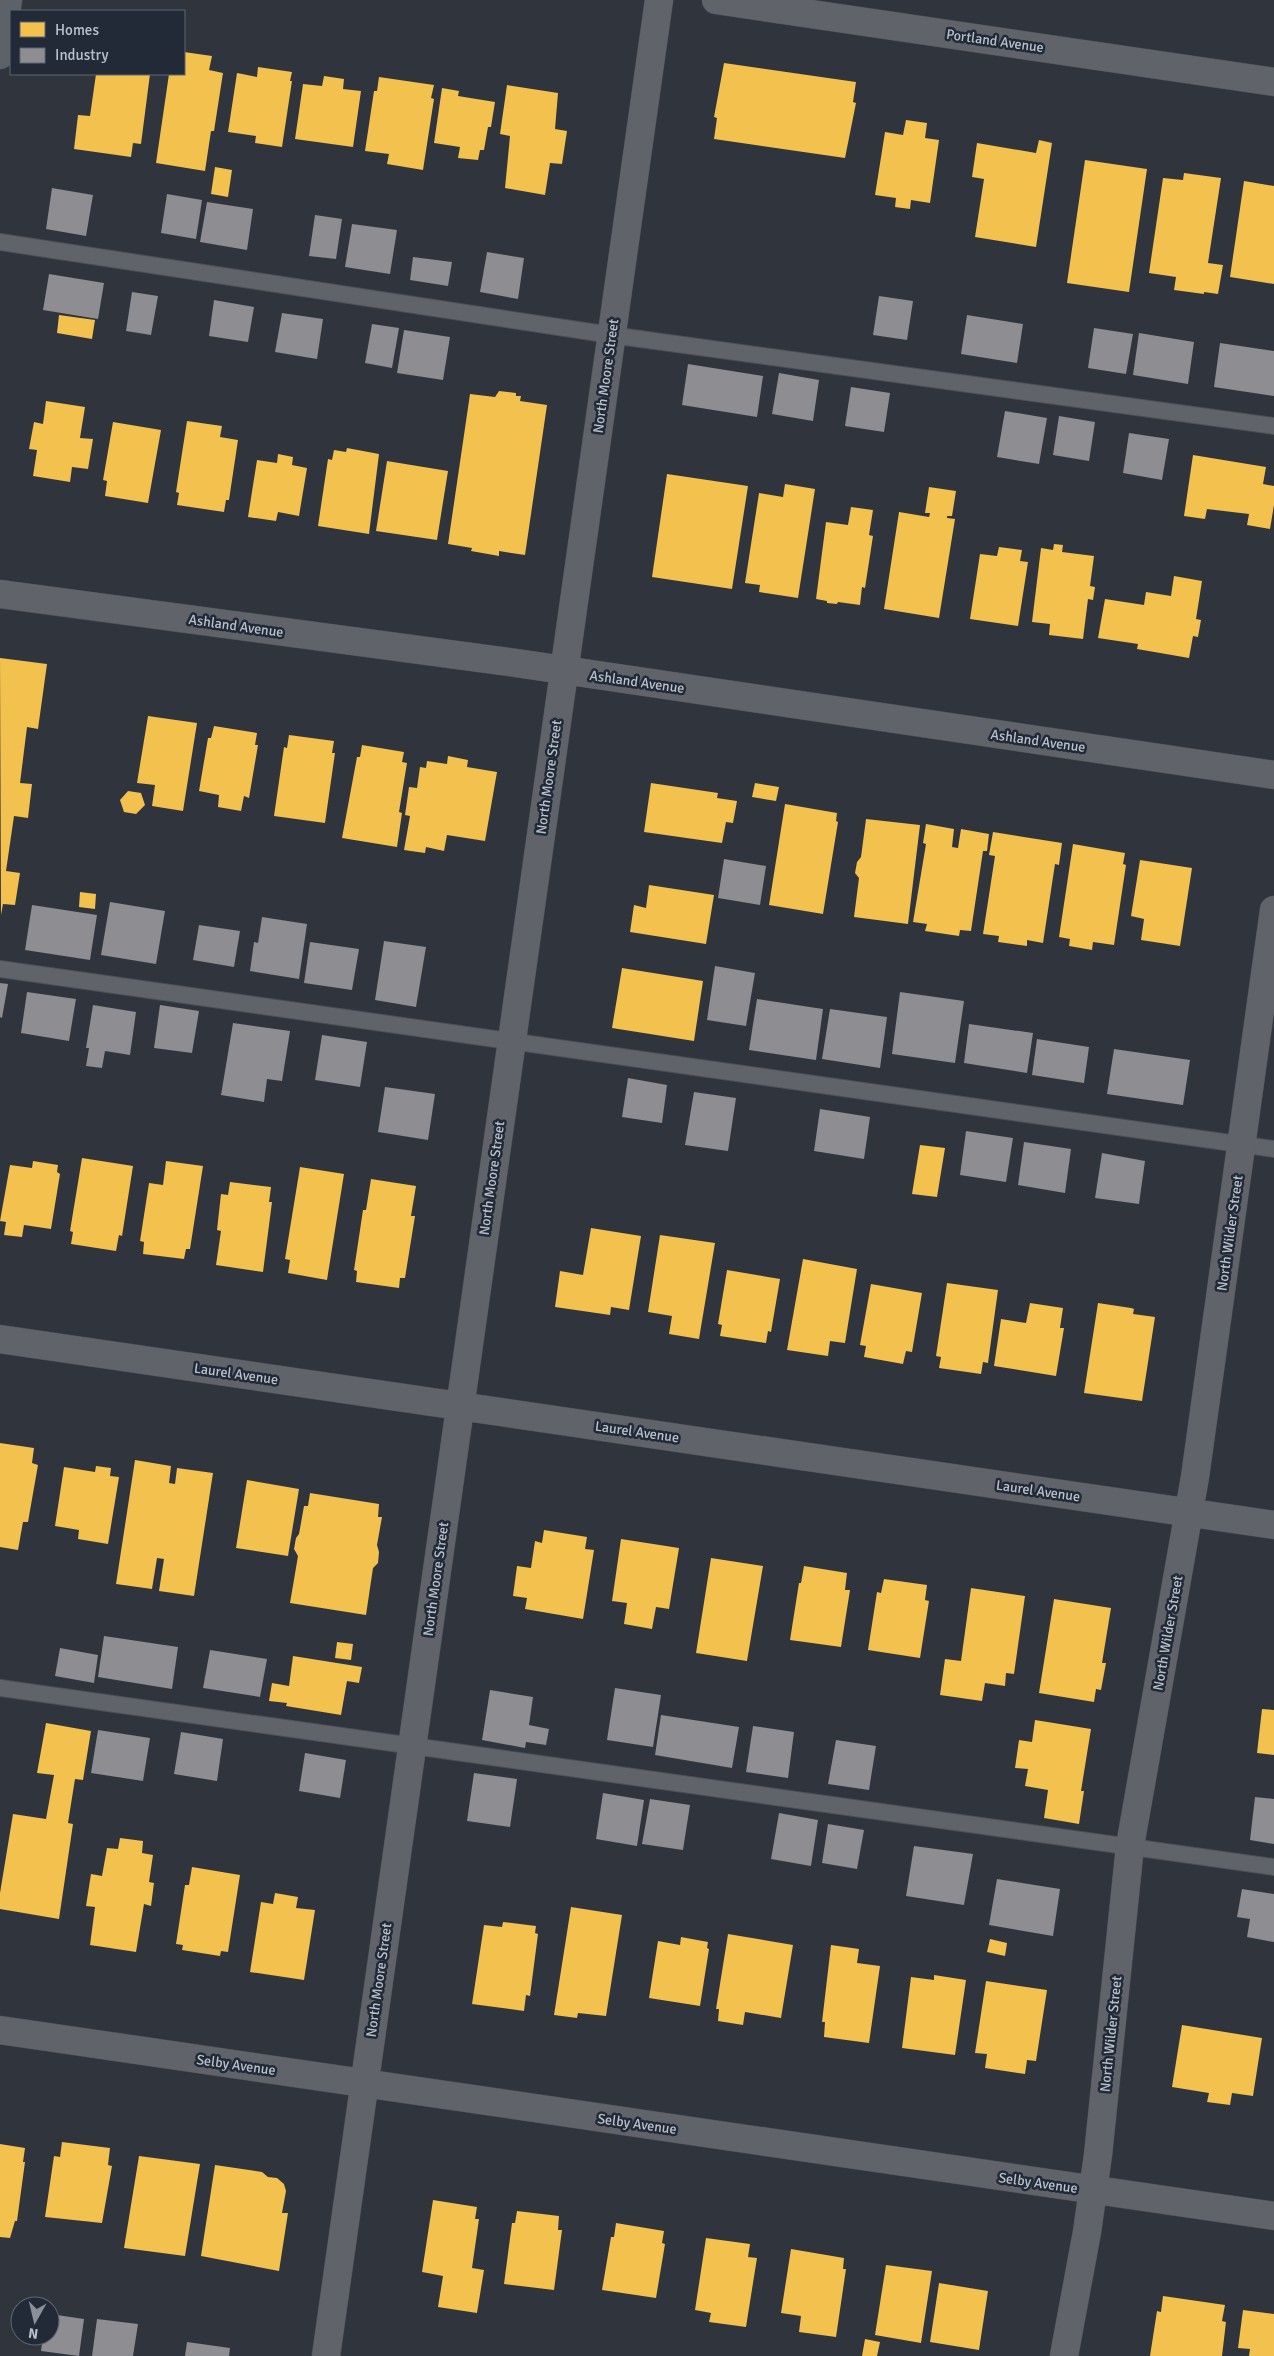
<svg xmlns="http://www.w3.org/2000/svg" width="1274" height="2356" font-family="Signika,sans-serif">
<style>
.homes{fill:#f2c14e}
.industry{fill:#8d8d92}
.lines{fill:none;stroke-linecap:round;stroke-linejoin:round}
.lane-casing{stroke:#4b4f56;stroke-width:18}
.street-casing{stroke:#4b4f56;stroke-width:29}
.secondary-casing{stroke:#4b4f56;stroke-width:29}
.lane{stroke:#60636a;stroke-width:16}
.street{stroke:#60636a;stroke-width:28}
.secondary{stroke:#5d6169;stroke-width:28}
.labels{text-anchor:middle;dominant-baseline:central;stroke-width:5;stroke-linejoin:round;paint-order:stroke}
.street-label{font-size:14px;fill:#bbc1cc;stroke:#222a38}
</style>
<rect width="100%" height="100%" fill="#2f343d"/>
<path class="homes" d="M184,52l28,4 -3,14 14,3 -9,58h-3l-6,40 -49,-8 13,-89h15z
M724,63l132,19 -3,20 3,1 -11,55 -131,-19 3,-21 -3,-1z
M258,67l34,5 -2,9h2l-10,66 -27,-4 1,-7 -28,-4 9,-59 20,4z
M96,74h54l-9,70 -8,-1 -2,14 -57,-8 4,-34 12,1z
M324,76l20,3 -1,10 18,2 -8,56 -58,-8 8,-55 19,2z
M379,77l55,8 -3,13 3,1 -11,71 -36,-6 2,-10 -24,-3 9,-60h3z
M507,85l51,8 -3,36 12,2 -5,33 -12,-1 -5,32 -40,-7 5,-52 -10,-2z
M442,88l17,3 -1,5 37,6 -4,25h-3l-4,23h-4l-2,10 -20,-2 2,-11 -26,-4z
M906,120l21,3 -2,15 14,2 -9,63 -19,-3 -1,9 -15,-2 1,-9 -21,-3 10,-63 18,3z
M1039,140l13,3 -16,104 -61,-10 9,-58 -12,-2 5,-34 59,10z
M1085,160l62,9 -18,123 -62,-9z
M215,167l17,3 -4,27 -17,-3z
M1184,173l37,5 -13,85 15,2 -5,29 -14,-2v2l-30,-4 2,-13 -27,-4 14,-95 20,2z
M1244,181l30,5v98l-44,-7z
M59,315l36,5 -3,19 -35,-6z
M499,391l17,2v3h5l-1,5 27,4 -22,150 -26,-4v5l-28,-5 1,-3 -24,-4 22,-150 25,3z
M46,401l39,6 -5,31 13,1 -5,30 -16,-2 -2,15 -37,-6 4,-26 -8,-1 5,-27 9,2z
M187,421l35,5 -2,11 18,3 -9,60h-3l-2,12 -47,-7 2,-12 -3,-1z
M113,422l48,8 -13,73 -43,-7 2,-15 -4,-1z
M347,448l32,6 -10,80 -51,-8 10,-67 4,1 2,-10 12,2z
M278,454l15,3 -1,8 15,3 -8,48 -21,-4 -2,9 -28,-4 9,-57 20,3z
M1193,455l73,12 -3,17 11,2v19l-4,24 -23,-4 2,-11 -42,-5 -2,10 -21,-3z
M387,461l61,10 -11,69 -61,-9z
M667,474l81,12 -16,103 -80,-12z
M785,484l30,5 -17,109 -39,-6 1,-7 -15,-2 14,-90 24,4z
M929,487l27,4 -4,25h-5v2l8,1 -16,99 -55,-9 15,-97 30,5 1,-4h-5z
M851,507l22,3 -4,25 4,1 -8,52 -3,-1 -2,18 -22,-3 -1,2 -10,-1v-2l-11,-2 10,-77 22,3z
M1054,544l9,1 -1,7 32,4 -4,30 5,1 -2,13 -5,-1 -5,40 -34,-4 1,-11 -18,-2 9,-74 12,2z
M999,547l23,3 -2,11 8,1 -10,64 -48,-7 10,-65 17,2z
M1174,576l28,5 -6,38 5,1 -3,17 -5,-1 -4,22 -52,-9 1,-5 -40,-6 7,-39 39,6 2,-13 25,4z
M0,658l47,6 -9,65 -11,-2 -7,56 12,1 -4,34 -14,-2 -8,55 14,2 -5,32 -12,-1 -2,11z
M148,716l49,7 -14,88 -31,-5 3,-21 -18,-2z
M214,726l43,7 -2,12h3l-9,53 -5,-2 -3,15 -23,-4 1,-12 -20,-4 9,-53h3z
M289,735l45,6 -2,12h3l-10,70 -51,-7 10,-69 3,1z
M362,745l42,7 -2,10 5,1 -8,49 3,1 -5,34 -55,-9 15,-81h3z
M448,756l20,4 -1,7 30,5 -12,69 -38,-6 -3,16 -18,-4 -1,6 -21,-3 6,-34 -5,-1 4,-28 8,1 3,-21 6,1 1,-7 20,3z
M651,783l67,10 -1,5 20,3 -4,22 -7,-1 -4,21 -78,-11z
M755,783l24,4 -3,14 -24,-4z
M128,791l13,2 4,12 -9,9 -12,-2 -4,-12z
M785,804l52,9 -1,8 2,1 -15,92 -54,-9z
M866,819l54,6 -12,99 -54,-7 5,-39 -4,-5 2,-11 4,-5z
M926,824l28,5 -2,18 6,1 3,-19 28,5 -2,17h-4l-12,80 -11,-1 -1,6 -34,-5 2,-7 -14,-2 13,-78 -3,-1z
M993,832l69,11 -3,22 -4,-1 -12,79 -16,-3v6l-29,-4 1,-6 -16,-2 12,-78 -6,-1z
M1073,844l52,9 -2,11 3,1 -12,80 -21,-3 -1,8 -23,-4 1,-7 -11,-2z
M1140,860l52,8 -12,78 -39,-6 3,-21 -13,-3z
M649,885l65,10 -8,49 -76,-12 4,-27 12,3z
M80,892l16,2 -1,15 -16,-2z
M622,968l81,13 -9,60 -82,-13z
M920,1145l25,3 -8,49 -25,-3z
M82,1158l51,8 -11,70 -3,-1 -3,16 -45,-7 2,-12 -3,-1z
M33,1161l25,4 -1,7 3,2 -9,55 -27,-4 -2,12 -18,-2 2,-13 -6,-1 10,-56 22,3z
M166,1161l37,5 -13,83h-4l-2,10 -41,-5 1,-12 -4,-1 9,-58 14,2z
M300,1167l44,7 -17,106 -39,-7 2,-13 -5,-1z
M371,1179l45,7 -5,30h4l-10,62h-5l-1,10 -43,-6 1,-11 -3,-1 9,-60h3z
M230,1182l41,5 -2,15h3l-9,70 -47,-7 5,-34 -4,-1 4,-36 7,1z
M591,1228l50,8 -12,74 -18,-3 -1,8 -55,-8 5,-36 23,4z
M660,1235l55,8 -16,96 -30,-5 3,-18 -24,-4z
M803,1259l54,10 -12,74 -15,-2 -2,15 -41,-6z
M727,1270l53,9 -9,53 -3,-1 -2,12 -46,-7 2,-11 -4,-1z
M947,1283l51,7 -10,73 -5,-1 -2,12 -42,-6 2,-11 -5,-1z
M871,1284l51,9 -10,59 -6,-1 -3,13 -39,-7 2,-11 -6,-1z
M1030,1303l33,5 -3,20h4l-8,48 -62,-10 7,-47 25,4z
M1098,1303l33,5 3,1 -1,5 22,3 -13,84 -58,-8z
M0,1443l34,5 -2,15 6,2 -10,57h-5l-5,28 -18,-3z
M135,1460l36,6 -2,17 6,1 2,-16 36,5 -19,123 -35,-5 5,-32 -7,-1 -5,31 -36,-5z
M96,1466l15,2 -1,8 9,1 -11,67 -30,-5 1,-9 -24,-4 9,-59 31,5z
M247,1480l52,9 -11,67 -52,-8z
M310,1493l69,11 -1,13h4l-5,28 2,7 -1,11 -5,5 -7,47 -76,-12 8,-47 -4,-7 2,-11 3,-4 5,-28h4z
M544,1530l43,7 -2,12 9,1 -11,69 -58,-10 2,-11 -14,-2 4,-30 14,2 4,-27 7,2z
M621,1539l58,9 -10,61 -13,-2 -4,22 -28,-5 3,-21 -15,-2z
M711,1558l52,8 -16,95 -51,-8z
M804,1566l43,7 -2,17h5l-9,57 -51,-7 9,-57h2z
M884,1579l43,6 -2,15 4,1 -9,57 -52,-8 9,-58 4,1z
M971,1588l54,8 -11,78 -8,-1 -1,13 -20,-3 -3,18 -42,-6 5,-36 16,2z
M1054,1599l57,9 -9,55h4l-5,27 -5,-1 -2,13 -55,-9z
M337,1642l16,2 -2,16 -16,-2z
M293,1656l69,11 -3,16 -12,-2 -6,34 -55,-9 1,-3 -18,-2 3,-18 17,3z
M1262,1709l12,1v45l-17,-2z
M1035,1720l56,9 -10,62h3l-5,33 -35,-6 4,-28 -23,-4 3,-17 -13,-1 4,-28 13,2z
M46,1723l45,8 -8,49 -8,-1 -7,44 5,1 -14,95 -59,-10v-16l13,-79 33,5 8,-44 -17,-2z
M120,1838l23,3 -1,12 11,2 -4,27 5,1 -3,23 -7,-2 -8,48 -46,-7 5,-38 -9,-1 5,-32 11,2 5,-28 11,1z
M192,1867l48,8 -12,77 -7,-1 -1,5 -38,-6 1,-5 -7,-1 9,-59h4z
M275,1893l23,4 -2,11 19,2 -11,70 -54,-8 11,-70 12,2z
M571,1907l51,8 -16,101 -28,-3 -1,5 -23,-3z
M503,1922l33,4 -1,7 3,1 -8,62 -4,-1 -2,16 -52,-7 12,-79 18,2z
M728,1934l65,11 -12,73 -36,-6 -2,13 -25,-4 1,-12h-3z
M681,1937l27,5 -1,6 2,1 -9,57 -51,-8 9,-57 22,4z
M990,1939l17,4 -2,13 -18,-4z
M831,1945l28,4 -2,14 23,3 -11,77 -45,-6 1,-15h-3z
M934,1975l32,5 -11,75 -53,-7 9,-71 23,3z
M986,1981l61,9 -11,71 -9,-1 -2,14 -40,-6 2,-14 -12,-1z
M1182,2025l80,13 -9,58 -21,-3 -2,12 -23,-3 2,-9 -37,-6z
M62,2142l48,6 -2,17 4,1 -10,57 -57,-6 9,-61 6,1z
M0,2144l25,4 -2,14h2l-8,59h-2l-5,17 -10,-1z
M139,2156l61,8 -15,92 -61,-8z
M215,2165l47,7 6,5 9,1 7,6 2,7 -4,22h6l-9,58 -78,-15z
M433,2200l44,7 -2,12h4l-7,49 12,2 -7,43 -39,-6 5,-31 -21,-4z
M517,2211l42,5 -1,14h4l-8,60 -50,-6 8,-61h3z
M616,2223l48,8 -2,12 3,1 -9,54 -54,-8 9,-53h3z
M706,2238l44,6 -2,13 9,1 -11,69 -37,-5 2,-9 -16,-3z
M791,2249l53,9 -1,11h3l-10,68 -37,-5 2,-16 -20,-3z
M886,2265l46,6 -11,72 -46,-8z
M939,2283l49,8 -9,59 -49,-8z
M1163,2296l62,9 -3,16 4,1 -4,34h-72l7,-45 4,1z
M1243,2310l31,4v42h-25l1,-7 -12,-1z
M865,2339l15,3 -3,14h-15z"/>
<path class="industry" d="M52,188l41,7 -7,41 -40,-7z
M167,194l35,6 -6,39 -35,-6z
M207,202l46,7 -6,41 -47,-8z
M315,215l27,4 -6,40 -27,-3z
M352,224l45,6 -7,44 -45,-7z
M487,252l37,6 -6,41 -38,-7z
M413,257l39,5 -4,24 -38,-6z
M49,274l55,9 -6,36 -55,-9z
M132,292l26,4 -7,39 -25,-4z
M879,296l34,5 -6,39 -34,-5z
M214,300l40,7 -6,35 -39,-6z
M282,313l41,6 -6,40 -42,-7z
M967,315l56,9 -6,39 -56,-9z
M372,324l27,4 -7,40 -27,-5z
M1094,328l39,6 -7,40 -38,-6z
M404,330l46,7 -7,43 -46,-7z
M1139,333l55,9 -6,42 -55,-9z
M1220,343l54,8v45l-60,-9z
M688,364l75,12 -6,41 -75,-12z
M779,373l40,7 -6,41 -41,-7z
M851,387l39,6 -6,39 -39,-6z
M1005,411l42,7 -8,46 -42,-7z
M1059,416l36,6 -6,39 -36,-6z
M1129,433l40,6 -7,41 -39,-7z
M724,859l42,7 -6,39 -42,-7z
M110,902l55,9 -9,53 -55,-9z
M32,905l65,10 -7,45 -65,-10z
M262,917l45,7 -8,55 -49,-8 4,-29 4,1z
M199,925l41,6 -6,36 -41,-7z
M384,941l42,6 -10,60 -41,-7z
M310,942l49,7 -7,41 -48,-7z
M715,966l40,7 -9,53 -39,-6z
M0,983l8,1 -6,34 -2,-1z
M27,992l49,7 -7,42 -48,-8z
M900,992l64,9 -9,62 -63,-9z
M757,999l66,10 -7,51 -67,-10z
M93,1005l43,7 -6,43 -25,-4 -3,17 -16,-2 3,-18h-3z
M160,1005l39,6 -7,42 -38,-5z
M830,1009l57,8 -7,51 -58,-9z
M233,1023l57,8 -8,50 -15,-2 -3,23 -43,-7z
M969,1024l64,9 -6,40 -63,-10z
M322,1035l45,7 -7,45 -45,-7z
M1037,1039l52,8 -5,36 -52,-8z
M1114,1049l76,11 -7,45 -76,-11z
M628,1078l39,7 -5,38 -40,-6z
M385,1087l50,7 -7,46 -50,-8z
M694,1092l42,6 -8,53 -43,-6z
M820,1109l50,8 -6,42 -50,-8z
M966,1131l47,7 -7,44 -46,-7z
M1024,1142l47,7 -6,44 -47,-8z
M1102,1153l43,8 -6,43 -44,-6z
M104,1636l74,11 -6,42 -74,-12z
M60,1648l38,7 -4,28 -39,-7z
M210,1650l57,9 -7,38 -57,-9z
M615,1688l46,7 -8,52 -46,-7z
M490,1690l43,7 -4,28 20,4 -3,16 -20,-3 -1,6 -43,-8z
M661,1715l78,12 -7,41 -77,-13z
M753,1726l41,6 -6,46 -42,-6z
M98,1730l52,8 -7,43 -52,-8z
M181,1732l42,7 -6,42 -43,-7z
M836,1740l40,6 -7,44 -41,-6z
M305,1753l41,7 -6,38 -41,-7z
M474,1773l43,6 -7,48 -43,-6z
M603,1793l41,7 -7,46 -41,-7z
M1255,1797l19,2v45l-24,-4z
M650,1799l40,6 -7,45 -41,-6z
M779,1813l39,7 -7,46 -40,-7z
M828,1824l36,6 -7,39 -35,-6z
M914,1846l59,8 -9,51 -58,-9z
M997,1879l63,10 -7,47 -64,-11z
M1242,1889l32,5v48l-27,-5 3,-18 -13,-2z
M50,2314l34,5 -5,37 -38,-5 2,-15h7z
M97,2319l41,5 -5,32h-41z
M187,2342l43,6 -1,8h-44z"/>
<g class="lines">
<defs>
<path id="lane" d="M0,242l611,93 663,91
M0,969l1274,180
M0,1688l1274,179"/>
<path id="street" d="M716,0l558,82
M0,594l516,69 758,112
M0,1339l1274,186
M0,2030l1274,186
M326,2356l333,-2356
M1064,2356l23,-124 11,-77 32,-309 65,-369 79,-567"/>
<path id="secondary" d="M0,55l8,-55"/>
</defs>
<use href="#lane" class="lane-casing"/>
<use href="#street" class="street-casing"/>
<use href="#secondary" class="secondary-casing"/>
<use href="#lane" class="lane"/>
<use href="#street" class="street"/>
<use href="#secondary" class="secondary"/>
</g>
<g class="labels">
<g class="street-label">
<text transform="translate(995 41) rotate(8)">Portland Avenue</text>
<text transform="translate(606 376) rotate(-82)">North Moore Street</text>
<text transform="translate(236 626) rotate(8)">Ashland Avenue</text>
<text transform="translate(637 682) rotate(8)">Ashland Avenue</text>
<text transform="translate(1038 741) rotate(8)">Ashland Avenue</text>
<text transform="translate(549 777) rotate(-82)">North Moore Street</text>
<text transform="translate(492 1178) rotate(-82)">North Moore Street</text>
<text transform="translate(1230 1233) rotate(-82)">North Wilder Street</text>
<text transform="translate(236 1374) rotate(8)">Laurel Avenue</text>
<text transform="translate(637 1432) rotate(8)">Laurel Avenue</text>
<text transform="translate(1038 1491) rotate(8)">Laurel Avenue</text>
<text transform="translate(436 1579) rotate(-82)">North Moore Street</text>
<text transform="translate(1168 1633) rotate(-80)">North Wilder Street</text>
<text transform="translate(379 1980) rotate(-82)">North Moore Street</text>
<text transform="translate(1111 2034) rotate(-84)">North Wilder Street</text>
<text transform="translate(236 2065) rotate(8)">Selby Avenue</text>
<text transform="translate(637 2124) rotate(8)">Selby Avenue</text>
<text transform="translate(1038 2183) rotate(8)">Selby Avenue</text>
</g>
</g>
<rect x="10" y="10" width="175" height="65" fill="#222a38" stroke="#5f6673"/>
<rect x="20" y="22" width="25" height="15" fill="#f2c14e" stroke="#5f6673"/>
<text x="55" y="35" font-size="15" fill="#bbc1cc">Homes</text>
<rect x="20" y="48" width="25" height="15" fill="#8d8d92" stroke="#5f6673"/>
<text x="55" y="60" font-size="15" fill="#bbc1cc">Industry</text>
<g transform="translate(35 2321) rotate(188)"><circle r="24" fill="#222a38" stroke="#5f6673"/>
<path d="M0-4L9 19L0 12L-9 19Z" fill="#8a909a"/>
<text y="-8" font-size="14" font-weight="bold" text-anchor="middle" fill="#bbc1cc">N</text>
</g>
</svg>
